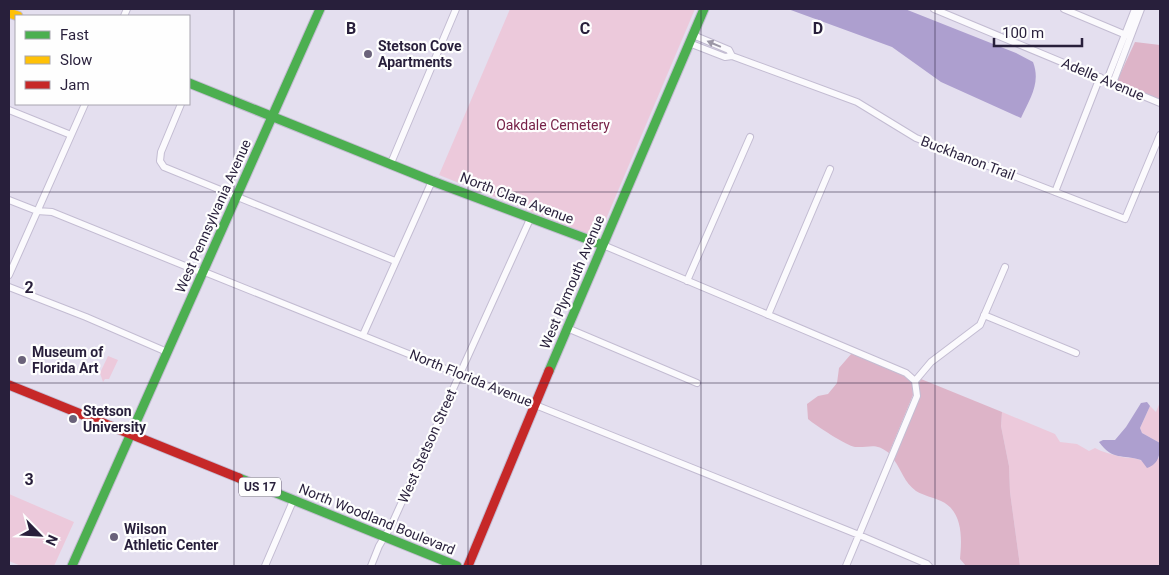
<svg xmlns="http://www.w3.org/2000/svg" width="1169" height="575" font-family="Roboto,sans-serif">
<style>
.green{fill:#ecc9db}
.forest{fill:#ddb4c8}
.water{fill:#ad9fcf}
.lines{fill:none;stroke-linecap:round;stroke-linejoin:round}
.street-casing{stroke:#c3bcd2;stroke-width:8}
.fast-casing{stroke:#c3bcd2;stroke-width:11}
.slow-casing{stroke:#c3bcd2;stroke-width:11}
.jam-casing{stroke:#c3bcd2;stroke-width:11}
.street{stroke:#fbfafd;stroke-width:6}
.fast{stroke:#4caf50;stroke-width:9}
.slow{stroke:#ffc107;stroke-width:9}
.jam{stroke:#c62828;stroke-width:9}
.oneway{fill:#9c97a6}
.grid{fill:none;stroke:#281f3b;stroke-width:1;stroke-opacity:0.55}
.poi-dot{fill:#6a627a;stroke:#fefefe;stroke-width:2}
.labels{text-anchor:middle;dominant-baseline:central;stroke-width:4.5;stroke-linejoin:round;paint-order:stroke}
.shield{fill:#fefefe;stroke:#686276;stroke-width:1}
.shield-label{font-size:12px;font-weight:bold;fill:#281f3b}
.poi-label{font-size:14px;font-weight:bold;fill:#281f3b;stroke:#fefefe;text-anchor:start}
.street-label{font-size:14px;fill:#281f3b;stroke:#fefefe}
.park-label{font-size:14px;fill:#772348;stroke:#fefefe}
.grid-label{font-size:16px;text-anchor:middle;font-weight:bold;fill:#281f3b;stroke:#fefefe;stroke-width:4.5;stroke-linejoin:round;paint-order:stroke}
</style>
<rect width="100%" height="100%" fill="#e4dfef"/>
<path class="green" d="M510,9h185l-97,229 -159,-63z
M108,356l10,4 -9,19h-4l-2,3 -3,-9z
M1160,402v41l-18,-10 -2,-5 10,-22 6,6z
M1002,412l53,22 5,8 17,2 12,7 6,-3c7,4 16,6 23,8 10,3 19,0 27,7l14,-5 1,-10v118h-140l-10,-74 -1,-26 -8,-40z
M9,494l65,28 -20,44h-33l-12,-5z"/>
<path class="forest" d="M1135,42l25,3v55l-43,-19z
M852,353l52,23 8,7 1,12 -24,58c-14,-11 -19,-5 -34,-6 -8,-1 -40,-22 -47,-28l-1,-15 11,-8 10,-2 9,-11 2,-15z
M921,379l81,33 -1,14 8,40 1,26 10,74h-54l-6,-7c2,-21 3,-48 -19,-58 -8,-4 -17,-5 -25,-10 -12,-9 -14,-20 -22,-31l26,-63 -1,-14z"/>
<path class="water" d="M788,9h117l111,44 17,9c8,21 -3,36 -12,56l-80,-36 -49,-35z
M1147,402l3,4 -10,22 2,5 18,10c0,12 -1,21 -13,25l-6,-8c-19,-6 -28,1 -42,-18l4,-2h12l11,-13 15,-24z"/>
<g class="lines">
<defs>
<path id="street" d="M934,9l226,94
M1064,9l62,26
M124,16l3,-7
M693,35l36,15 3,6
M689,43l36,14 7,-1 125,46 59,36 209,81 35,-84
M1107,80l28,-71
M1113,83l28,-74
M181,104l-20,48 -1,9 4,6 231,94
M9,110l62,25
M391,163l65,-154
M1055,192l45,-115
M9,200l28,11 15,1 143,58 12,3 652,262 68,29 2,2
M603,245l303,128 9,8
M9,275l76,-171
M687,281l63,-144
M9,287l77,30 81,35
M768,315l62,-146
M984,315l92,38
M567,328l130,55
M363,335l69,-154
M915,381l16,-19 49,-37 25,-58
M265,566l28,-65
M371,566l8,-20 12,-20 140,-309
M846,566l71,-170 -2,-15"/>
<path id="fast" d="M189,83l243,98 171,64
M549,371l155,-362
M239,478l218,88
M72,566l248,-557"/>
<path id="slow" d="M9,13l9,3"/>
<path id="jam" d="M9,385l230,93
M468,566l81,-195"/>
</defs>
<use href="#street" class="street-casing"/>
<use href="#fast" class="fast-casing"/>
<use href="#slow" class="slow-casing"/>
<use href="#jam" class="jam-casing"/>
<use href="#street" class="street"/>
<use href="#fast" class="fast"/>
<use href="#slow" class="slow"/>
<use href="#jam" class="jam"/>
</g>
<defs><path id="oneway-solid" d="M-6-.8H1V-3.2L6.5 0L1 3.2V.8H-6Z" transform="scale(1.25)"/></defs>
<use class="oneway" href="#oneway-solid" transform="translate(714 44) rotate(-157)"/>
<path class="grid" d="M234,9v557M468,9v557M701,9v557M935,9v557M9,192h1151M9,383h1151"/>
<g class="poi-dot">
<circle cx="368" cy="54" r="5"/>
<circle cx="22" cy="360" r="5"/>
<circle cx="73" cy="419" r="5"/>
<circle cx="114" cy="537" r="5"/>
</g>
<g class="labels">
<rect class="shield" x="239" y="477.5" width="42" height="19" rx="4"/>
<g class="shield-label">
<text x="260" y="487">US 17</text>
</g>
<g class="poi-label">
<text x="378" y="46">Stetson Cove<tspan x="378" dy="16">Apartments</tspan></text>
<text x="32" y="352">Museum of<tspan x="32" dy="16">Florida Art</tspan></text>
<text x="83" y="411">Stetson<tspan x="83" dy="16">University</tspan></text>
<text x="124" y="529">Wilson<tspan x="124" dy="16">Athletic Center</tspan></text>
</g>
<g class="street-label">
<text transform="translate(1103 79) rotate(23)">Adelle Avenue</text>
<text transform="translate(968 158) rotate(21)">Buckhanon Trail</text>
<text transform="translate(517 198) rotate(21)">North Clara Avenue</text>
<text transform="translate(213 216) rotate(-66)">West Pennsylvania Avenue</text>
<text transform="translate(572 282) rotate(-67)">West Plymouth Avenue</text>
<text transform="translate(471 378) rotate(22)">North Florida Avenue</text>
<text transform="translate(427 446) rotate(-66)">West Stetson Street</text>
<text transform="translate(377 519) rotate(22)">North Woodland Boulevard</text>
</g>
<g class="park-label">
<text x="553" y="125">Oakdale Cemetery</text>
</g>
</g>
<g class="grid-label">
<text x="351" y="34">B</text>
<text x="585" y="34">C</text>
<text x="818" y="34">D</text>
<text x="29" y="293">2</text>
<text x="29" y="485">3</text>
</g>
<rect width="1169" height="575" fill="none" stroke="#281f3b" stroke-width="20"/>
<rect x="15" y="15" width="175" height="90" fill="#fefefe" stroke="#a8a5b0"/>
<rect x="25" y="31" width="25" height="8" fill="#4caf50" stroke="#a8a5b0"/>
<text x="60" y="40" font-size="15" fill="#281f3b">Fast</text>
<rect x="25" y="56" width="25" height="8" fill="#ffc107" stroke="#a8a5b0"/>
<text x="60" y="65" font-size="15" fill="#281f3b">Slow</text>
<rect x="25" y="81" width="25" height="8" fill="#c62828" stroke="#a8a5b0"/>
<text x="60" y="90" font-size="15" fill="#281f3b">Jam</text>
<g transform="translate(40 535) rotate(114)" stroke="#fefefe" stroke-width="4" paint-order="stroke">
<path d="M0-4L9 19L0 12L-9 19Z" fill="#281f3b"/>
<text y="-8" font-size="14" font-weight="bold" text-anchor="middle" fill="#281f3b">N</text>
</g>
<path d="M994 38v8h88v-8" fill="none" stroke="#281f3b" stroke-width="2.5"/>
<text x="1002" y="38" font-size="15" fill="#281f3b" stroke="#fefefe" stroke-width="4" paint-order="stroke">100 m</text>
</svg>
